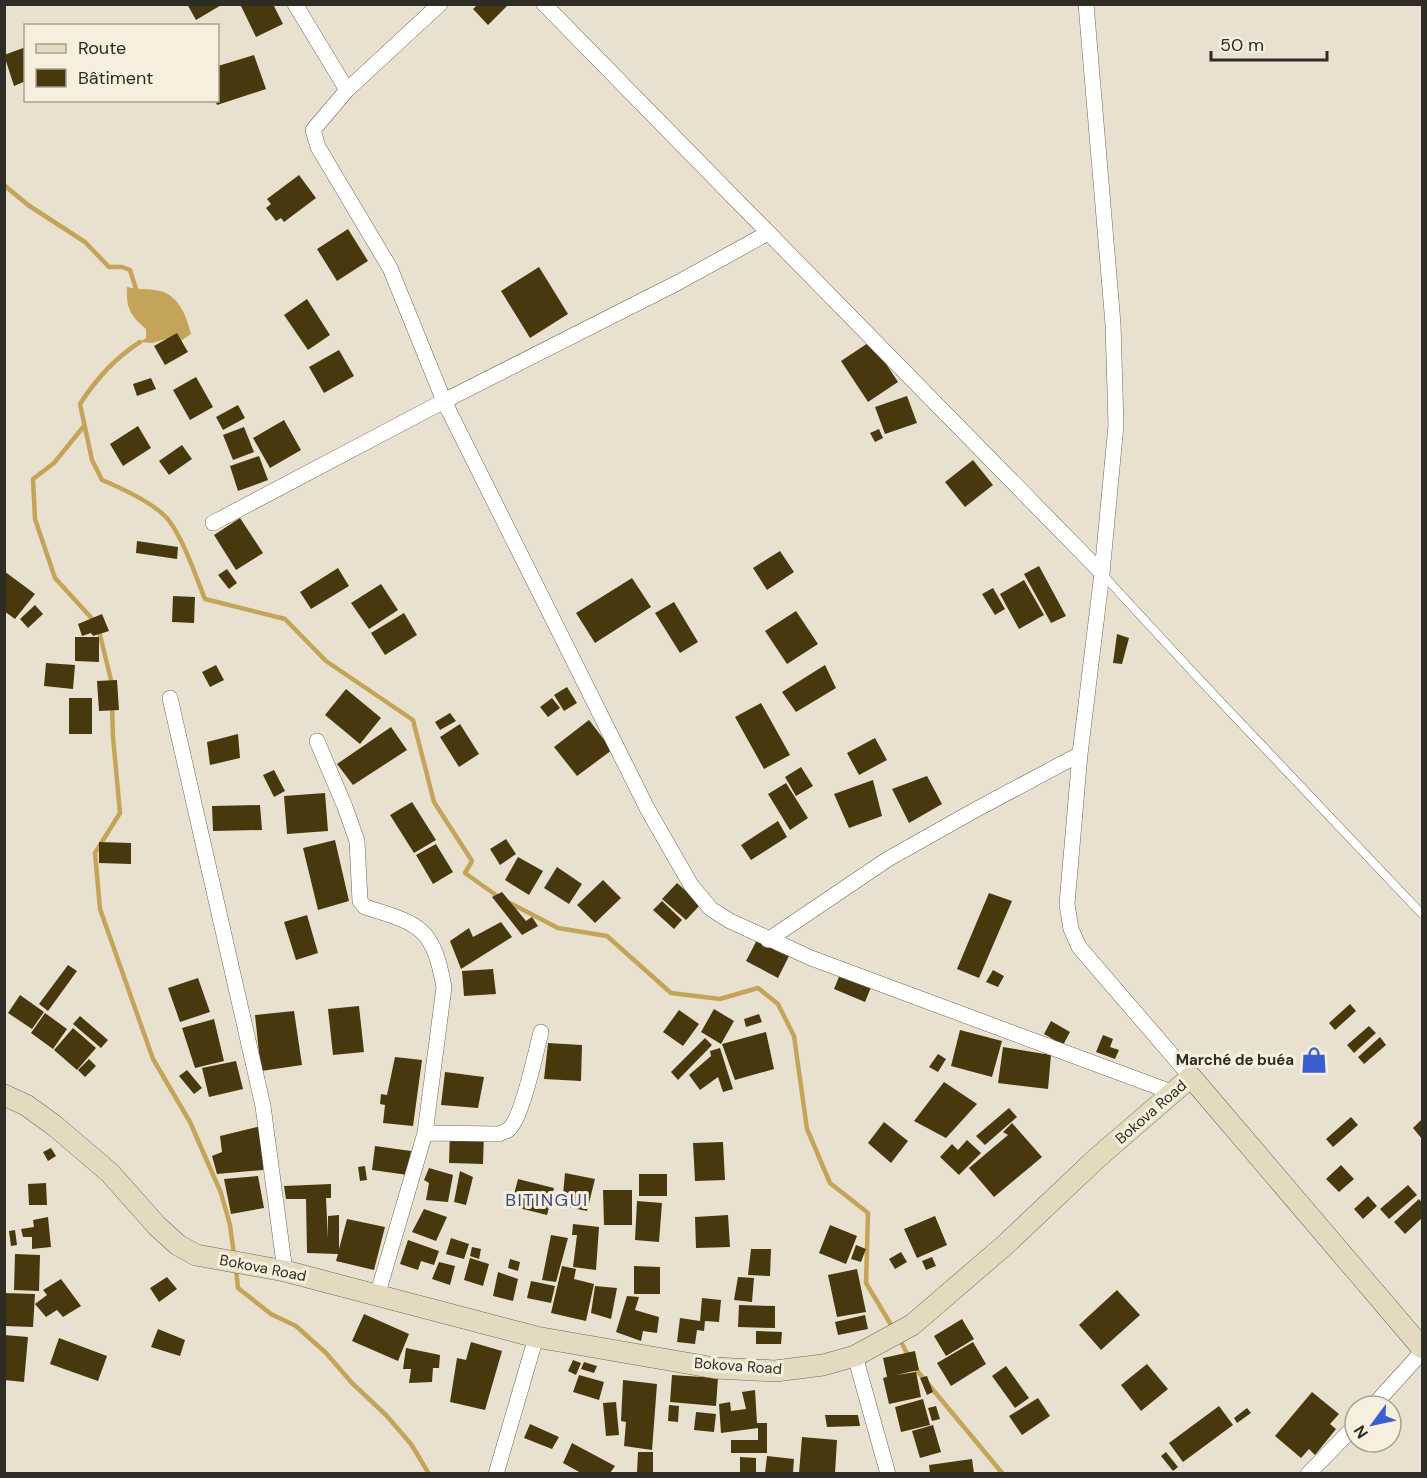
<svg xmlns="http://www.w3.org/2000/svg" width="1427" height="1478" font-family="'DM Sans',sans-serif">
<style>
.water{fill:#c4a458}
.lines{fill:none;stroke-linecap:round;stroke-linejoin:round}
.stream{stroke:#c4a458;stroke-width:4.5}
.building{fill:#48380e}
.lane-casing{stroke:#6f6859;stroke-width:9}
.street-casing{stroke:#6f6859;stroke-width:16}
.secondary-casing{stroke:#6f6859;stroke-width:22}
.lane{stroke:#fff;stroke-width:8}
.street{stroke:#fff;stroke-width:15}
.secondary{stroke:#e4dabf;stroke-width:21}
.labels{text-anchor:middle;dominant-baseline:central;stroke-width:6;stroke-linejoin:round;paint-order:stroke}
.poi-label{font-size:15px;font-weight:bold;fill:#2f2c26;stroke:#f7efdd;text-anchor:end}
.street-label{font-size:15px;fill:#2f2c26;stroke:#f7efdd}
.quarter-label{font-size:18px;letter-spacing:1.5px;fill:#354b85;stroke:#f7efdd}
</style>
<rect width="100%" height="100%" fill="#e9e1d0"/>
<path class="water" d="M127,287c11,3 30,1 39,6 15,8 21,25 25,41l-9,6 -16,-1 -14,4 -12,-1 6,-4v-9c-16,-14 -20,-21 -19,-42z"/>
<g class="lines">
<path class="stream" d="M4,185l24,20 57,37 24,25h13l8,3 6,19
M140,342c-25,16 -44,37 -60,62l12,56 10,20c19,8 56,25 68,42 14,19 26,55 35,77l80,20 41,42 87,59 21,82 38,59 -7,12 35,25
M84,426l-30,37 -21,16 2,40 20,59 41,45
M99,631l13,53
M112,704l1,33 7,76 -25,40 5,56 53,150 37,63 31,71 9,32 4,30
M508,902l50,26 49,8 64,57 49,6 38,-11 20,16 16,32 13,93 23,54 38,30 -2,70 27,45
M236,1269l2,19 33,26 25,12 30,27 26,30 34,32 25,29 18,30
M899,1338l10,19
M914,1367l89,107"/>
</g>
<path class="building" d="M187,4h36l-27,16z
M240,4h33l10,20 -27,13z
M478,4h31l-21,21 -15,-16z
M26,47v34l-12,5 -10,-31z
M254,55l12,34 -49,16 -2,-5h3v-34z
M299,175l17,23 -32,24 -3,-4 -5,3 -10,-13 5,-4 -4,-5z
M348,229l20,32 -31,20 -20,-32z
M539,267l29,47 -38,24 -29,-47z
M307,299l23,36 -22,15 -24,-35z
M177,333l11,19 -23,13 -11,-19z
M871,341l27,41 -30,20 -27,-41z
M339,350l15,26 -30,17 -15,-26z
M196,377l17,30 -23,13 -17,-30z
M151,378l5,11 -19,7 -4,-12z
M907,396l10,27 -32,11 -10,-27z
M238,405l7,13 -22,12 -7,-13z
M284,420l17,30 -31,18 -17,-30z
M138,426l13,22 -28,18 -13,-22z
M244,427l10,25 -21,8 -10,-25z
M879,429l4,9 -8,4 -5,-9z
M182,445l10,14 -23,16 -10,-14z
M259,456l9,24 -30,11 -8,-25z
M973,460l20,25 -28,22 -20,-25z
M240,518l23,35 -27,17 -22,-35z
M137,541l41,6 -1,12 -41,-6z
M780,551l14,21 -27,18 -14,-22z
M1039,566l27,50 -15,7 -27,-49z
M338,568l11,18 -38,23 -11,-17z
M227,569l10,14 -8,6 -11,-14z
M4,571l31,23 -20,25 -11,-8z
M632,578l19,29 -56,36 -19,-30z
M1024,580l20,35 -25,14 -19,-35z
M381,584l17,26 -29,19 -18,-26z
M993,588l12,21 -10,6 -13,-21z
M173,596l22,1 -1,26 -22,-1z
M674,602l24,40 -18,11 -25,-40z
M35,605l8,9 -15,14 -8,-9z
M796,611l22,33 -31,20 -22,-33z
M404,613l13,22 -32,20 -14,-22z
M102,614l7,17 -16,5 -2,-3 -9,3 -4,-12z
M1117,634l12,4 -7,26 -9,-1z
M75,637h24v25l-24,-1z
M46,663l29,2 -2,24 -29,-3z
M216,665l8,15 -14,7 -8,-15z
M825,665l11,23 -40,24 -14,-20z
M117,680l2,30 -20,1 -2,-30z
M567,687l10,16 -13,8 -10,-16z
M346,689l35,29 -21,26 -35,-29z
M69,698h23v36h-23z
M552,698l8,10 -12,9 -8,-10z
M761,703l29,52 -26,14 -29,-52z
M450,713l6,8 -16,9 -5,-8z
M589,720l23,30 -35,26 -23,-29z
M460,724l19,30 -20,13 -19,-30z
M391,727l16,23 -54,35 -16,-21z
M238,734l2,24 -30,7 -3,-23z
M875,738l12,22 -28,15 -12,-22z
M801,767l12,19 -17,10 -11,-19z
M274,770l11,21 -11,6 -11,-22z
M927,776l15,28 -33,19 -17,-34z
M873,780l9,36 -33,12 -15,-34z
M786,783l22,35 -18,12 -22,-36z
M325,793l3,38 -41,3 -3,-38z
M412,802l24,38 -22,13 -24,-38z
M260,805l2,25 -49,1 -1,-25z
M778,821l9,16 -36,23 -10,-15z
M506,839l10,15 -16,11 -10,-16z
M335,840l14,61 -31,9 -15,-62z
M99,842l32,1v21l-32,-1z
M436,844l17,28 -20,12 -17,-29z
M518,857l25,14 -14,24 -24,-15z
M557,867l25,17 -13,20 -25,-16z
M603,880l18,18 -26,25 -18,-18z
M677,883l24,21 -15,16 -24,-21z
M502,892l24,29 6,-4 6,9 -16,9 -30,-38z
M989,893l23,8 -33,77 -22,-9z
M662,901l20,19 -8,9 -21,-19z
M307,915l11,38 -22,7 -12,-38z
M501,922l11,15 -51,32 -11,-28 19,-13 4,9z
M758,938l32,16 -12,24 -32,-17z
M68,965l9,6 -29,40 -9,-7z
M493,969l3,25 -32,2 -2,-25z
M993,970l11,6 -6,11 -12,-5z
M841,972l31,13 -7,17 -31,-13z
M198,978l12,34 -30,10 -12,-34z
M20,995l24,17 -12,17 -24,-16z
M1350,1004l6,7 -21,19 -6,-7z
M359,1006l5,46 -31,3 -5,-46z
M714,1009l20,12 -13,23 -20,-12z
M679,1010l20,14 -16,22 -20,-14z
M294,1011l8,54 -41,6 -6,-56z
M45,1013l22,16 -14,20 -22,-16z
M759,1014l3,8 -16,5 -2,-8z
M80,1016l28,24 -7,8 -28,-24z
M214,1019l10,42 -29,7 -13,-40z
M1051,1021l19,11 -7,13 -19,-11z
M1369,1026l7,7 -22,20 -7,-8z
M73,1028l23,20 -19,22 -23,-20z
M960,1030l42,11 -10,36 -41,-11z
M766,1032l8,37 -39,11 -13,-36z
M1103,1035l10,4 -3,8 9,3 -4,9 -19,-7z
M1380,1037l6,8 -22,19 -6,-7z
M705,1038l7,7 -34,35 -7,-8z
M548,1043l34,2 -1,36 -37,-2z
M1003,1047l48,8 -3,34 -50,-6z
M720,1048l13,41 -10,3 -5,-15 -18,13 -11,-15 22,-19 -1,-5z
M938,1054l8,5 -8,13 -9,-5z
M395,1057l27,3 -9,66 -30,-3 2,-18 -5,-1 1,-10 6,1z
M89,1059l7,7 -11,11 -7,-7z
M236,1061l7,28 -34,8 -7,-29z
M187,1070l15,18 -8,6 -15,-18z
M445,1072l39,5 -6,31 -37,-3z
M944,1082l33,22 -31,34 -32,-17z
M1009,1108l8,9 -32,28 -9,-9z
M1351,1117l7,8 -25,22 -7,-8z
M1422,1119v20l-9,-11z
M884,1122l24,19 -17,22 -23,-20z
M1012,1123l30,34 -48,40 -25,-29 39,-33 -5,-3z
M261,1126l5,33 -3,11 -46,4 -5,-18 10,-4 -2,-16z
M450,1132l34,1 -1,31 -34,-1z
M967,1140l14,13 -22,22 -19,-18 12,-13 6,6z
M723,1142l2,38 -30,1 -2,-38z
M375,1146l36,5 -3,24 -36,-5z
M51,1148l5,8 -8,5 -5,-9z
M1341,1165l13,14 -15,13 -13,-13z
M365,1166l2,14 -7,1 -2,-14z
M429,1168l24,7 -5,27 -22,-2 3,-17 -5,-3z
M460,1171l13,6 -7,28 -12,-3z
M565,1173l30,6 -8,32 -25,-5z
M639,1174h28v22h-28z
M258,1176l6,32 -33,6 -7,-35z
M518,1179l36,9 -7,27 -36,-9z
M46,1183l1,22h-18l-1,-21z
M331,1184v14h-5l2,41v-23l11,-1v34l8,-30 38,8 -11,43 -38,-9 2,-7 -31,-1 -1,-54h-20l-2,-13z
M1408,1185l9,10 -28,24 -9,-10z
M603,1190h29v35h-28z
M1368,1196l9,10 -14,13 -9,-10z
M1419,1199l3,4v15l-17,16 -11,-12z
M637,1201l25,2 -3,39 -24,-2z
M424,1209l23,8 -11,24 -24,-9z
M728,1215l2,32 -34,1 -1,-31z
M935,1216l12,29 -30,13 -13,-29z
M48,1217l3,30 -19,2v-12h-9l-2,-8 13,-2 -1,-7z
M573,1224l26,3 -3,43 -23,-3 4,-32h-5z
M830,1225l27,11 -11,28 -27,-11z
M15,1230l2,15 -6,1 -2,-15z
M551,1235l17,3 -12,44 -14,-2z
M451,1238l18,6 -5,15 -18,-5z
M408,1240l31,11 -5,14 -13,-4 -3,9 -18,-6z
M856,1245l10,4 -5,13 -10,-3z
M472,1247l9,2 -2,10 -9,-3z
M751,1249h20l-1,27 -22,-1z
M901,1252l6,10 -12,7 -6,-10z
M15,1254l25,1 -1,36 -25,-1z
M932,1257l4,9 -10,4 -4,-9z
M470,1258l19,6 -6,22 -19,-6z
M510,1259l10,3 -2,9 -10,-3z
M439,1262l16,4 -5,19 -18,-6z
M562,1266l14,3 -2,10 20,5 -8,37 -35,-8z
M634,1266l26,1v27h-26z
M857,1269l9,43 -29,5 -9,-42z
M498,1272l20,7 -5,22 -20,-5z
M167,1277l10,12 -18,13 -9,-14z
M738,1277l16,1 -2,24 -18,-2z
M61,1279l20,27 -18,11 -6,-7 -11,7 -11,-13 12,-9 -4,-5z
M531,1281l24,5 -4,17 -24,-5z
M595,1286l22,2 -6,31 -20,-6z
M1117,1290l23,25 -39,35 -22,-25z
M4,1293l31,1 -2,33 -29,-1z
M627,1296l12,1 -4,13 24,7 -2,16 -14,-2 -2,10 -25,-9z
M702,1298l19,2 -2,22 -14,-1 -1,10 -7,-1 -2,14 -18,-2 3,-24 20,3z
M739,1305l36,1v22l-37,-1z
M364,1314l45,20 -11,27 -46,-20z
M865,1315l3,14 -30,6 -3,-13z
M962,1319l12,20 -28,17 -12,-20z
M158,1329l27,11 -5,16 -29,-9z
M756,1331l26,1 -1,12h-25z
M4,1335l24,2 -4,45 -20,-2z
M59,1338l48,18 -9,25 -48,-17z
M471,1342l31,9 -17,59 -35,-8 7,-44 9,2z
M973,1342l13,22 -35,22 -14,-23z
M406,1348l34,7 -1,13h-6l-1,14 -23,1 2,-14h-8z
M915,1351l4,19 -23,5 20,-3 5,25 -32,7 -6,-26 4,-1 -4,-19z
M573,1360l8,3 -5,12 -8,-4z
M584,1362l13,4 -3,7 -13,-4z
M1147,1364l21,25 -27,22 -20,-26z
M1006,1366l23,32 -14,10 -23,-32z
M579,1375l25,7 -5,18 -26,-8z
M672,1375l46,3 -2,28 -46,-4z
M927,1376l6,16 -6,3 -7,-17z
M623,1380l34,4 -5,66 -28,-4 2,-24 -5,-1z
M755,1390l2,33h10v30h-36v-13h27v-12l-37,5 -2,-29 11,-2 1,9 15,-2 -4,-17z
M1312,1392l27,22 -9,10 6,5 -21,26 -6,-6 -8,9 -26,-22z
M1038,1398l12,18 -28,19 -13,-19z
M923,1399l7,26 -29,7 -6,-25z
M616,1402l3,33 -13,1 -3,-33z
M669,1405l10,1 -1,16 -10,-1z
M936,1406l4,13 -8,2 -4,-13z
M1219,1406l14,19 -50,37 -14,-19z
M1247,1408l4,5 -14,10 -3,-5z
M696,1412l20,2 -2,18 -20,-2z
M825,1415h33l2,11 -33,1z
M530,1424l29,13 -7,12 -28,-11z
M933,1425l8,27 -21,6 -8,-27z
M802,1437l35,3 -2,33h-36z
M572,1443l43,23 -5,7h-29l-18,-10z
M638,1452h15v21h-16z
M1166,1452l12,15 -5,4 -12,-15z
M767,1456l27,3 -1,14h-28z
M740,1457l16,1v15h-16z
M972,1459l2,14h-44l-1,-8z"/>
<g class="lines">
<defs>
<path id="lane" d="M1103,575l97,105 222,234"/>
<path id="street" d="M295,4l52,86
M544,4l558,569
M1086,4l27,320 3,101 -14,148 -22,181 -13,150 4,25 8,18 112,130
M768,233l-89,49 -235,119 204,409 43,75 20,24 19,12 81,37 363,135
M213,523l231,-122 -54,-133 -72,-121 -5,-17 34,-40 93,-86
M170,698l93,408 22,165
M317,741l28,66 12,34 3,60 5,6c54,17 68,19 79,80l-19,146 -48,163
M768,940l120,-81 89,-50 103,-55
M425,1133l74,1c3,-2 6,-2 9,-4 14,-10 28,-79 33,-98
M855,1356l33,118
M1373,1406l49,-54
M496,1474l40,-137
M1308,1474l47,-48"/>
<path id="secondary" d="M4,1095l22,10 29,21 55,47 47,53 21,19 18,10 89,16 251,66 179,31 60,3 48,-6 32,-9 57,-31 93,-80 92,-87 94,-81 231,271"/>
</defs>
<use href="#lane" class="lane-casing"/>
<use href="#street" class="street-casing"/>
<use href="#secondary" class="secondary-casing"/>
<use href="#lane" class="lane"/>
<use href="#street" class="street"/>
<use href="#secondary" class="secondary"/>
</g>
<defs>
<symbol id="shop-bare" viewBox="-9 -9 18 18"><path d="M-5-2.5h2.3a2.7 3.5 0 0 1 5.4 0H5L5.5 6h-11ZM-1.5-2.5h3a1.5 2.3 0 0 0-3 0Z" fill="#3b5fd1" stroke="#f7efdd" stroke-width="2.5" paint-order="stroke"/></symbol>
</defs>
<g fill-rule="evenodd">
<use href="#shop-bare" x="1295" y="1041" width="38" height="38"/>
</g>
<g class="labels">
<g class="poi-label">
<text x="1294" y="1060">Marché de buéa</text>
</g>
<g class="street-label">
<text transform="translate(1151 1112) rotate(-41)">Bokova Road</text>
<text transform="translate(263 1268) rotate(11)">Bokova Road</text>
<text transform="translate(738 1366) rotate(4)">Bokova Road</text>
</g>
<g class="quarter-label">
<text x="547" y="1200">BITINGUI</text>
</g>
</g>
<rect width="1427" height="1478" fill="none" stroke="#2f2c26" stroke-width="12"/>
<rect x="24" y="24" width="195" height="78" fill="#f7efdd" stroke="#a7a194" stroke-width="1.5"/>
<rect x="36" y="44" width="30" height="9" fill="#e4dabf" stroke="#a7a194" stroke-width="1.5"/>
<text x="78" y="54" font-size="18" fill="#2f2c26">Route</text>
<rect x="36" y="69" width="30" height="18" fill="#48380e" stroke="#a7a194" stroke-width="1.5"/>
<text x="78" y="84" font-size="18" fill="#2f2c26">Bâtiment</text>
<g transform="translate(1373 1424) rotate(237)"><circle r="28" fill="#f7efdd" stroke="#a7a194" stroke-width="1.5"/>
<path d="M0-4.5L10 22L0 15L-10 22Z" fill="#3b5fd1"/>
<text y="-9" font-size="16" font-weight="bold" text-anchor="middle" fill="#2f2c26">N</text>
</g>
<path d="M1211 51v9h116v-9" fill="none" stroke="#2f2c26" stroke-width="3"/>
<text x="1220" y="51" font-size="18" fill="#2f2c26" stroke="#f7efdd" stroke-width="4.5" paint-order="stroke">50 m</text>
</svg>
